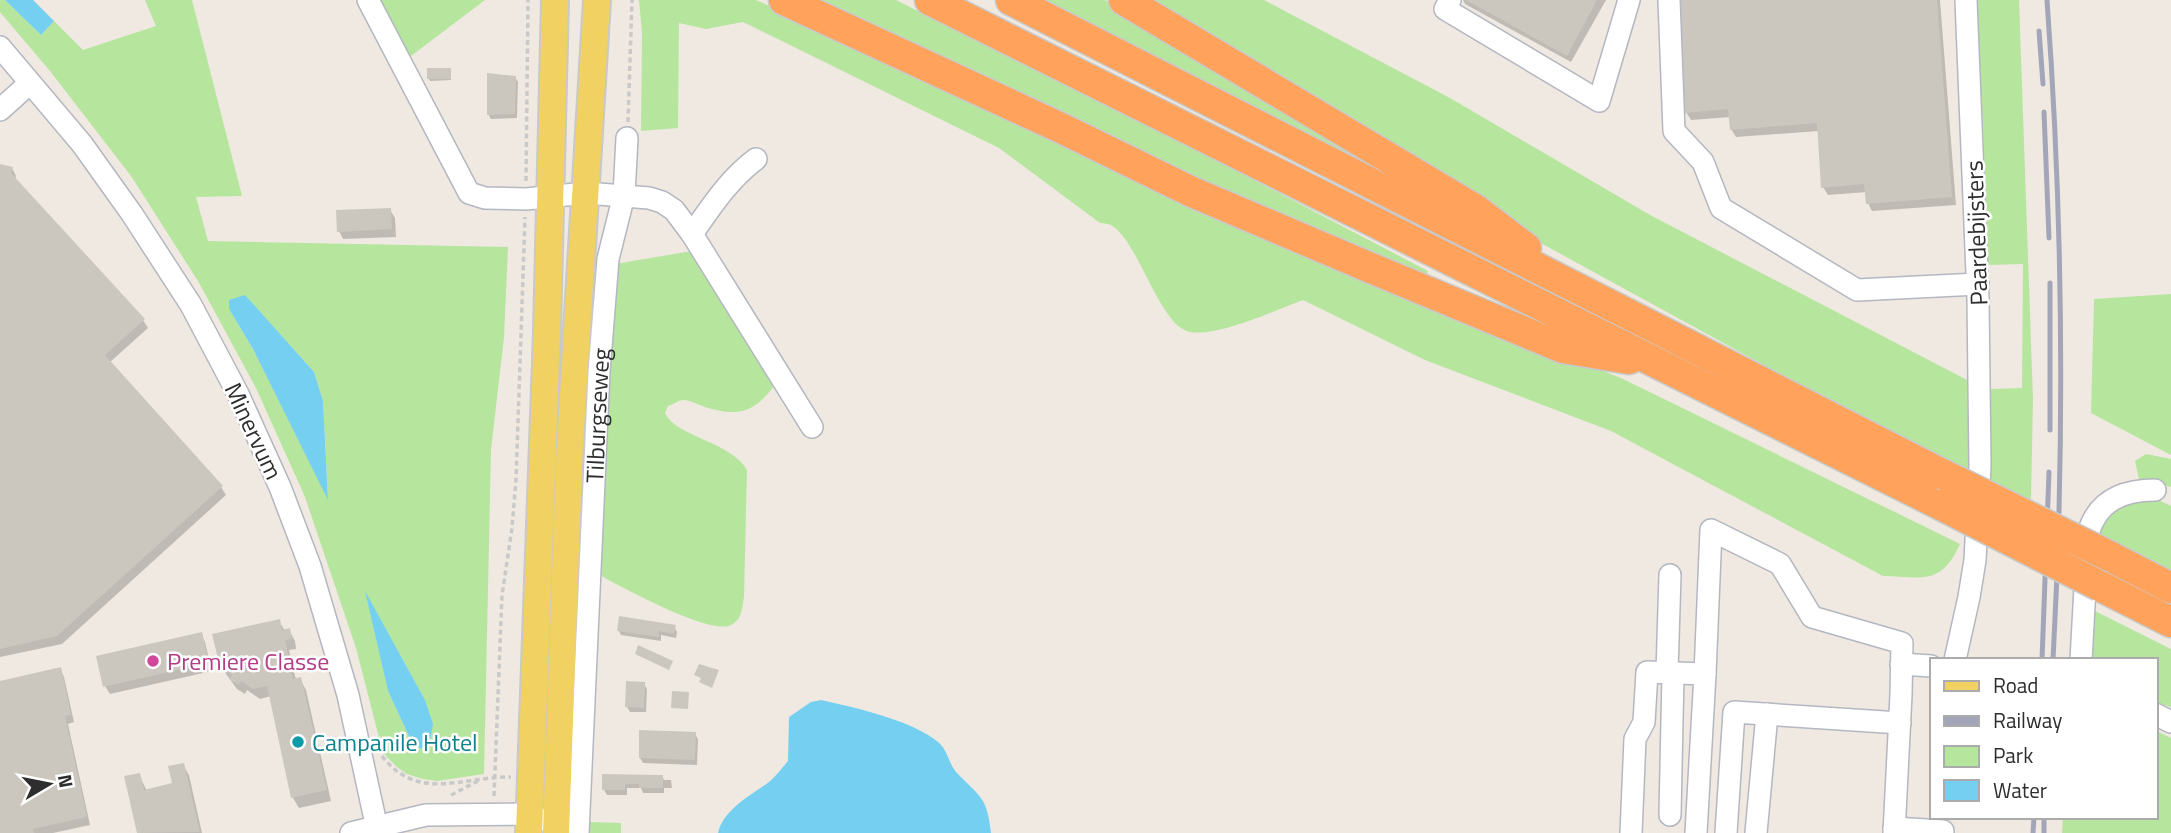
<svg xmlns="http://www.w3.org/2000/svg" width="2171" height="833" font-family="'Titillium Web',sans-serif">
<style>
.green{fill:#b6e59e;fill-rule:evenodd}
.water{fill:#75cff0}
.shadow{fill:#0003}
.building{fill:#cbc7bf}
.lines{fill:none;stroke-linecap:round;stroke-linejoin:round}
.minor-casing{stroke:#b4b7c1;stroke-width:24}
.major-casing{stroke:#c9c9c9;stroke-width:30}
.highway-casing{stroke:#c9c9c9;stroke-width:33}
.path{stroke:#c9c9c9;stroke-width:3.5;stroke-dasharray:5 3.5;stroke-linecap:butt}
.minor{stroke:#fff;stroke-width:21}
.major{stroke:#f2d163;stroke-width:26}
.highway{stroke:#ffa35c;stroke-width:30}
.rail{stroke:#a3a6b8;stroke-width:5}
.highway-bridge-casing{stroke:#c9c9c9;stroke-width:33;stroke-linecap:butt}
.highway-bridge{stroke:#ffa35c;stroke-width:30}
.hotel-dot{fill:#d1479c;stroke:#fff;stroke-width:2.5}
.culture-dot{fill:#0f9aa8;stroke:#fff;stroke-width:2.5}
.labels{text-anchor:middle;dominant-baseline:central;stroke-width:5;stroke-linejoin:round;paint-order:stroke}
.street-label{font-size:24px;fill:#2e2e2e;stroke:#fff}
.hotel-label{font-size:24px;fill:#b23c85;stroke:#fff;text-anchor:start}
.culture-label{font-size:24px;fill:#0d838f;stroke:#fff;text-anchor:start}
</style>
<rect width="100%" height="100%" fill="#efe9e1"/>
<path class="green" d="M0,0h5l36,35 13,-14 29,29 73,-24 -11,-26h47l50,196 -46,1 12,44 300,6 -4,90 -13,113 -7,324 -47,7 -14,-2 -16,-5 -10,-7 -14,-14 -27,-105 -51,-151 -49,-109 -58,-107 -67,-105 -81,-105 -50,-59zM245,296l69,76 9,29 5,97 -75,-149 -24,-40zM366,594l59,106 5,40 -8,9 -9,-4 -25,-54z
M376,0h109l-78,59z
M639,0h117l765,339 100,39 339,166c-19,42 -38,33 -77,32l-272,-145 -186,-71 -122,-60c-27,10 -85,37 -113,32 -31,-6 -51,-91 -79,-107 -2,-1 -9,-2 -11,-2l-101,-75 -256,-126 -37,7 -27,-6 -1,105 -37,3 1,-98z
M818,0h78l337,169 195,102 -2,10 -97,-43z
M1043,0h62l345,210z
M1141,0h123l186,98 200,117 317,165 3,93 -199,-104 -234,-128z
M1974,0h45l14,399 -2,100 -42,-16 2,-94 31,-1 1,-124 -35,1 -5,-143z
M698,250l79,132c-22,30 -35,36 -72,25 -6,-2 -15,-7 -22,-7 -4,0 -11,5 -15,6l-3,7c11,24 65,28 82,57l-3,127c-2,11 -2,23 -13,28 -21,11 -113,-40 -135,-52l19,-309z
M2171,294v161l-80,-42 3,-114z
M2146,454l25,5v28l-32,-8 -4,-18z
M2148,495l23,11v68l-82,-40 26,-24z
M2085,606l86,43v58l-16,-5v-42h-72z
M2155,730l16,8v95h-109l1,-16h92z
M588,822l33,1v10h-33z"/>
<path class="water" d="M5,0h28l21,21 -13,14z
M245,295l69,77 9,29 5,99 -75,-151 -24,-40v-9z
M365,591l60,109 8,24 -3,16 -8,9 -9,-4 -25,-54z
M821,700c32,7 93,21 117,42 10,8 11,24 20,32 23,24 29,23 33,59h-273c6,-24 32,-37 51,-51 7,-6 13,-14 19,-21l1,-44 22,-15z"/>
<path class="shadow" d="M1463,0h143l-35,62 -106,-58z
M1678,0h262l16,205 -84,6 -4,-8 -1,-11 -39,3 -5,-8 -4,-56 -83,6 -5,-8v-12l-40,3 -5,-8z
M451,72v8l-21,1 -1,-2z
M515,77l3,5 -1,36 -26,1 -3,-5z
M0,167l12,1 4,8 -1,4 128,140 5,8 -39,35 112,124 5,8 -164,149 -62,13z
M390,210l5,8 1,19 -53,2 -4,-8z
M279,621l6,10 4,-1 6,11 1,8 -7,1 7,30 4,-1 6,11 25,111 -32,7 -6,-10 -22,-102 -11,3 -13,-9 -2,4 -8,-5 -16,-22z
M674,627l3,5 -1,6 -15,-3v6l-40,-6 -2,-4z
M201,634l4,8 7,29 -102,23 -5,-8z
M60,669l4,8 10,45 -6,2 22,101 -37,8h-53v-151z
M644,684l3,5 -1,23h-16l-3,-5z
M695,734l3,5 -1,26 -54,-2 -3,-5z
M183,765l6,10 13,58h-63l-12,-56 12,-2 8,16 27,-6z
M604,776h58l2,4h7l1,8h-8v5h-21l-2,-5h-14v7h-20l-3,-5z"/>
<path class="building" d="M1466,0h131l-30,56z
M1676,0h261l15,197 -86,7 -2,-20 -43,4 -4,-65 -87,7 -2,-21 -43,4z
M427,68h24v11h-24z
M487,73l29,3 -1,38 -28,1z
M0,164l13,3 -2,6 134,146 -40,36 118,131 -166,150 -57,13z
M391,208l1,21 -55,3 -1,-22z
M619,616l57,9 -2,9 -15,-3v6l-42,-6z
M280,619l2,11 8,-2 2,11 -7,1 8,39 8,-2 26,113 -36,8 -24,-112 -14,3 -12,-8 -2,4 -10,-6 3,-4 -12,-8 -8,-33z
M202,632l7,31 -106,24 -7,-31z
M638,645l35,16 -4,9 -34,-16z
M699,664l20,6 -7,18 -13,-6 2,-4 -7,-3z
M61,667l10,48 -6,1 22,101 -54,12 1,4h-34v-152z
M626,681l19,1 -1,26 -19,-1z
M672,691l17,1 -1,17 -17,-1z
M639,730l57,2 -1,28 -56,-2z
M184,763l16,69 -63,1 -13,-57 16,-3 4,17 28,-7 -4,-17z
M602,774l61,1v13h-24v-4h-14v6h-23z"/>
<g class="lines">
<defs>
<g id="minor">
<path d="M368,0l101,193 16,5 41,1 60,-6 63,5 13,4 12,8 18,24 120,193"/>
<path d="M1450,0l-5,9 154,92 30,-101"/>
<path d="M1669,0l5,131 29,31 18,46 136,82 121,-6"/>
<path d="M0,47l82,97 50,70 59,91 47,89 42,93 30,79 38,129 30,138"/>
<path d="M0,110l30,-27"/>
<path d="M692,234c19,-27 37,-55 64,-75"/>
<path d="M1955,660l14,-63 6,-37 5,-94 -2,-167 -12,-299"/>
<path d="M2081,660l7,-126c9,-33 34,-44 67,-44"/>
<path d="M1901,664l30,2"/>
<path d="M1667,672l3,-97"/>
<path d="M1705,674l6,-144 69,34 32,53 90,26 -1,52 -7,138"/>
<path d="M2155,714l16,8"/>
<path d="M1670,815l3,-142"/>
<path d="M1894,828l49,3"/>
<path d="M351,833l75,-18 103,-1 12,6"/>
<path id="s1" d="M578,833l21,-461 9,-113 16,-64 3,-57"/>
<path d="M1631,833l4,-94 9,-17 3,-50 58,2 -9,159"/>
<path d="M1726,833l8,-121 166,11"/>
<path d="M1756,833l11,-119"/>
</g>
<path id="major" d="M529,833l18,-502 8,-331
M556,833l13,-371 28,-462"/>
<path id="highway" d="M784,0l277,128 131,64 174,74 197,82 66,11
M930,0l1011,505
M1011,0l933,475
M1124,0l352,210 50,38
M2109,556l62,32
M2100,586l71,36"/>
</defs>
<use href="#minor" class="minor-casing"/>
<use href="#major" class="major-casing"/>
<use href="#highway" class="highway-casing"/>
<path class="path" d="M628,122l4,-122
M526,181l2,-181
M382,756c36,47 82,20 129,21
M451,795l27,-14
M494,796l8,-201 10,-67 4,-48 9,-263"/>
<use href="#minor" class="minor"/>
<use href="#major" class="major"/>
<use href="#highway" class="highway"/>
<path class="rail" d="M2047,0c16,219 18,440 6,660
M2039,31l4,53
M2044,112l5,126
M2050,283v147
M2042,660l7,-188
M2033,833l1,-16
M2044,833v-16"/>
<defs>
<path id="highway-bridge" d="M1944,475l165,81
M1941,505l159,81"/>
</defs>
<use href="#highway-bridge" class="highway-bridge-casing"/>
<use href="#highway-bridge" class="highway-bridge"/>
</g>
<circle class="hotel-dot" cx="153" cy="661" r="7"/>
<circle class="culture-dot" cx="298" cy="742" r="7"/>
<g class="labels">
<g class="street-label">
<text transform="translate(1976 233) rotate(-92)">Paardebijsters</text>
<text stroke="none"><textPath href="#s1" startOffset="418">Tilburgseweg</textPath></text>
<text transform="translate(254 431) rotate(65)">Minervum</text>
</g>
<g class="hotel-label">
<text x="167" y="661">Premiere Classe</text>
</g>
<g class="culture-label">
<text x="312" y="742">Campanile Hotel</text>
</g>
</g>
<rect x="1930" y="658" width="228" height="161" fill="#ffffff" stroke="#ababab" stroke-width="2"/>
<rect x="1944" y="681" width="35" height="10" fill="#f2d163" stroke="#ababab" stroke-width="2"/>
<text x="1993" y="693" font-size="21" fill="#2e2e2e">Road</text>
<rect x="1944" y="716" width="35" height="10" fill="#a3a6b8" stroke="#ababab" stroke-width="2"/>
<text x="1993" y="728" font-size="21" fill="#2e2e2e">Railway</text>
<rect x="1944" y="746" width="35" height="21" fill="#b6e59e" stroke="#ababab" stroke-width="2"/>
<text x="1993" y="763" font-size="21" fill="#2e2e2e">Park</text>
<rect x="1944" y="780" width="35" height="21" fill="#75cff0" stroke="#ababab" stroke-width="2"/>
<text x="1993" y="798" font-size="21" fill="#2e2e2e">Water</text>
<g transform="translate(49 784) rotate(80)" stroke="#ffffff" stroke-width="5" paint-order="stroke">
<path d="M0-5L12 26L0 18L-12 26Z" fill="#2e2e2e"/>
<text y="-10" font-size="19" font-weight="bold" text-anchor="middle" fill="#2e2e2e">N</text>
</g>
</svg>
